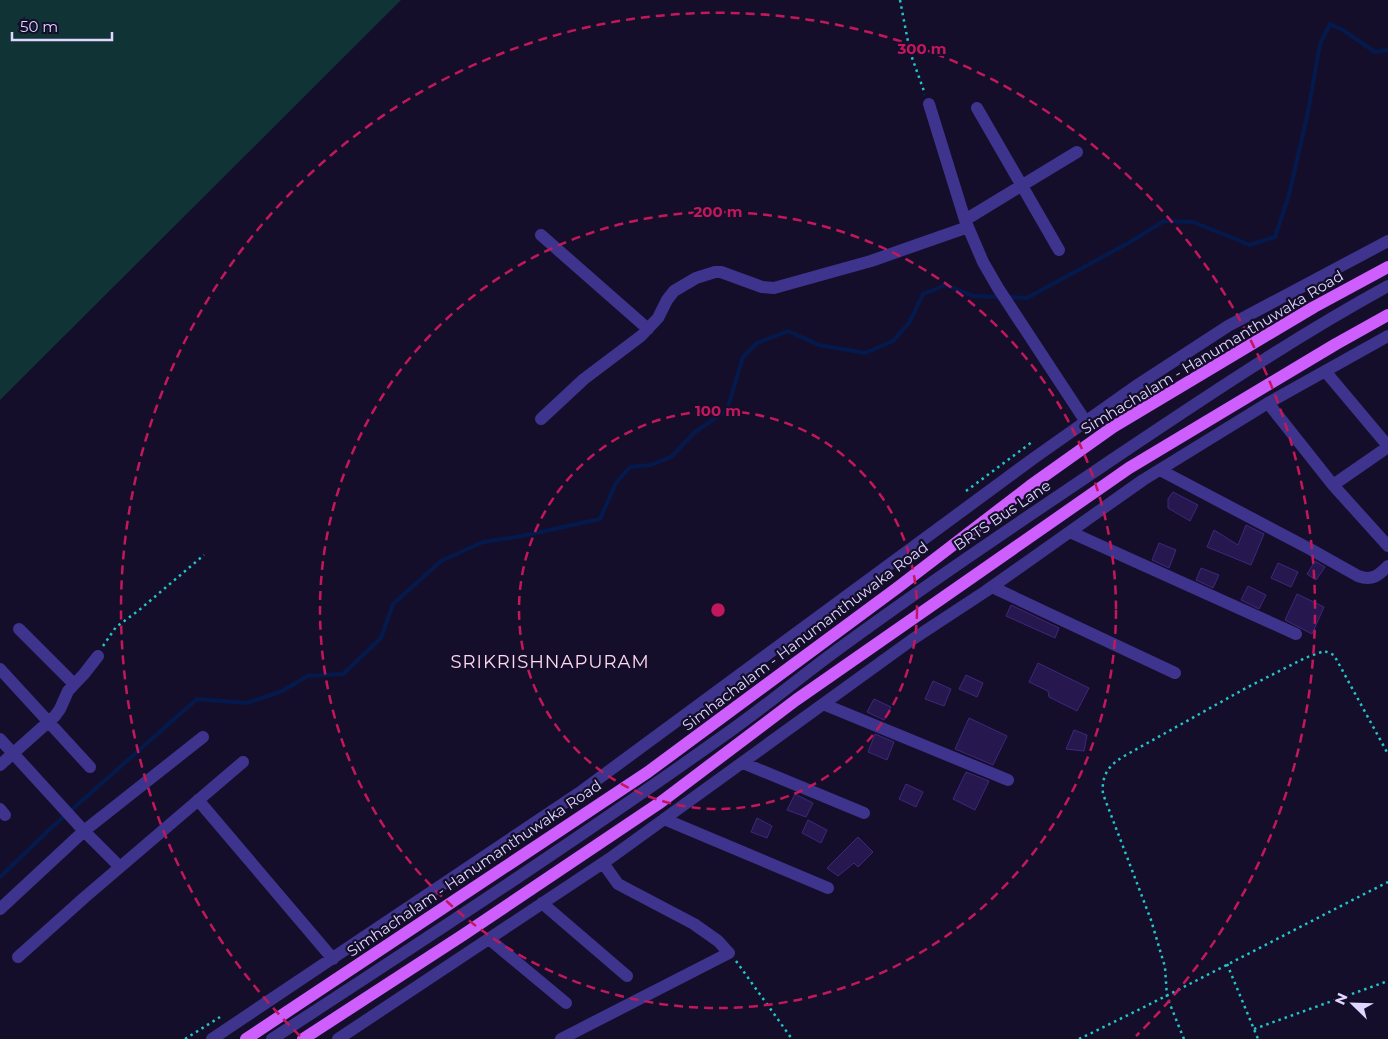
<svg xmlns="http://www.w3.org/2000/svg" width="1388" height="1039" font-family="Montserrat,sans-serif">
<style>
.green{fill:#103435}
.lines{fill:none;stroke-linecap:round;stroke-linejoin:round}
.stream{stroke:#051a4c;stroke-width:4}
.building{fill:#26184e;stroke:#3e277c}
.path{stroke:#23c6c8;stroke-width:2.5;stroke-dasharray:2.5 4;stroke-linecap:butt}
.minor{stroke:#3e348e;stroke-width:12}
.major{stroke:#cf5eff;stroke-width:12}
.ring{fill:none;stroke:#c2185b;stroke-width:2.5;stroke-dasharray:9 6}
.labels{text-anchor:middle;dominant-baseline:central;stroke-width:4.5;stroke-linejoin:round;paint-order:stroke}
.street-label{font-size:15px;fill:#dfd7ff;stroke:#150e2b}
.quarter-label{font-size:18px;letter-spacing:1px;fill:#ffd9ef;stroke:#150e2b}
.centre{fill:#c2185b;stroke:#150e2b;stroke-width:2.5}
.ring-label{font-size:15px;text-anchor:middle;font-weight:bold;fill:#c2185b;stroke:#150e2b;stroke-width:4.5;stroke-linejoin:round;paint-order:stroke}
</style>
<rect width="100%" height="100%" fill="#150e2b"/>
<path class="green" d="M0,0h401l-401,400z"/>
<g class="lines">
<path class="stream" d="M1007,297l20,1 103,-56 34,-21 29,1 57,23 25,-8 14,-42 19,-83 12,-68 10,-20 13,6 32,22 13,-2
M0,877l51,-49 146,-129 50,4 35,-12 26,-15 35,-2 38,-36 12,-34 48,-43 42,-19 39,-6 78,-17 16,-36 14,-16 21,-2 20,-8 24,-25 32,-22 16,-53 14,-14 31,-12 31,14 46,8 28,-12 16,-18 14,-29 23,-9 27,11 27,1"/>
</g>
<path class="building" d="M1173,492l25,13 -8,16 -22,-13v-9z
M1246,525l18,9 -13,31 -44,-18 7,-17 24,15z
M1159,543l17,7 -7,18 -17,-8z
M1315,561l10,6 -9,13 -9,-6z
M1278,563l20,9 -7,15 -20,-9z
M1201,568l18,7 -6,13 -17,-8z
M1248,586l18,9 -7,14 -18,-9z
M1297,594l27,13 -12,27 -27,-14z
M1011,605l48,23 -4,10 -49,-22z
M1038,663l51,25 -12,23 -28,-14 -1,-6 -19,-9z
M966,675l17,8 -6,14 -18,-8z
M933,681l18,8 -7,17 -19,-7z
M874,699l17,8 -7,13 -17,-8z
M969,718l38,18 -14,29 -38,-16z
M1074,730l13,5 -3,16 -18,-2z
M875,734l19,8 -7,18 -19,-8z
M966,772l23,9 -14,29 -22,-11z
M906,784l17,8 -7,15 -17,-8z
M795,794l18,9 -7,14 -19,-7z
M757,818l15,8 -5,12 -16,-6z
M808,820l19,10 -6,13 -19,-10z
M858,837l15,15 -15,15 -4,-4 -16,13 -11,-8z"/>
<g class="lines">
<path class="path" d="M900,0l10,52 15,42
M966,491l66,-49
M103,646l13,-19 22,-16 66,-56
M736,961l56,78
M1227,964l31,75
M1254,1029l134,-48
M185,1039l35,-22
M1079,1039c104,-50 206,-105 309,-157
M1184,1039l-17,-42 -2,-30 -14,-47 -48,-126c-2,-20 7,-30 23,-39l120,-67 59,-30 19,-7 10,4 54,99"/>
<path class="minor" d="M929,104l36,116 18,42 15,26 88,134
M977,108l82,142
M965,220l112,-68
M541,235l107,94
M1325,371l63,75
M1268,403l65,82 55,61
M541,419l43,-40 57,-43 17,-18 9,-18 7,-9 22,-13 19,-6h6l41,15 12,1 97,-27 97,-34
M1160,470l150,79 48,27c14,5 20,0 30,-10
M1333,485l55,-38
M1070,532l226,102
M992,587l183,86
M19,629l55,55
M0,669l90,98
M823,704l185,76
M0,739l84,92 36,36
M743,763l121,50
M0,765l55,-49 5,-7 8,-18 16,-17 14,-18
M198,800l135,159
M0,809l5,6
M664,819l164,69
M542,903l85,73
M0,909l84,-78 119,-94
M489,939l77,64
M18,957l67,-60 158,-135
M212,1039l367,-246 455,-335 105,-74 89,-58 160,-85
M272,1039c155,-101 310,-202 461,-310 32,-23 64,-49 96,-73 95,-70 192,-135 290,-201 88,-59 176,-118 269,-169
M338,1039l271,-180 304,-220 73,-48 157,-111 125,-77 120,-67
M561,1039l168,-86 -11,-12 -24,-17 -76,-40 -15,-21"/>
<path class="major" d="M246,1039l402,-267 249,-184 133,-102 83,-59 201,-120 74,-40
M303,1039l160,-104 198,-133 135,-102 333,-232 207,-124 52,-29"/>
</g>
<g class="ring">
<circle cx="718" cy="610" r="199"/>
<circle cx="718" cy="610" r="398"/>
<path d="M300 1036A597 597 0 1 1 1136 1036"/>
</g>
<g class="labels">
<g class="street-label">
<text transform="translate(1212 352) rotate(-31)">Simhachalam - Hanumanthuwaka Road</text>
<text transform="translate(1002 515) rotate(-34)">BRTS Bus Lane</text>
<text transform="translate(805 636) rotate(-37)">Simhachalam - Hanumanthuwaka Road</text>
<text transform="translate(474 868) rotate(-34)">Simhachalam - Hanumanthuwaka Road</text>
</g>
<g class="quarter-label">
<text x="550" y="662">SRIKRISHNAPURAM</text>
</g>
</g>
<circle cx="718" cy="610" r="8" class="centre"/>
<g class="ring-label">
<text x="922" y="54">300 m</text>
<text x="718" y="217">200 m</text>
<text x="718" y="416">100 m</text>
</g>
<g transform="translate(1353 1004) rotate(293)" stroke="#150e2b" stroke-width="4" paint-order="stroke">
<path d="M0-4L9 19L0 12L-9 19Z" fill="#dfd7ff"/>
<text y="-8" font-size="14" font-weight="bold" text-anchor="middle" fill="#dfd7ff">N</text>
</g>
<path d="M12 32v8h100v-8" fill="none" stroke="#dfd7ff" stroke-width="2.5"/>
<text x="20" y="32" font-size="15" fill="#dfd7ff" stroke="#150e2b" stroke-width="4" paint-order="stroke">50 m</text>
</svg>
